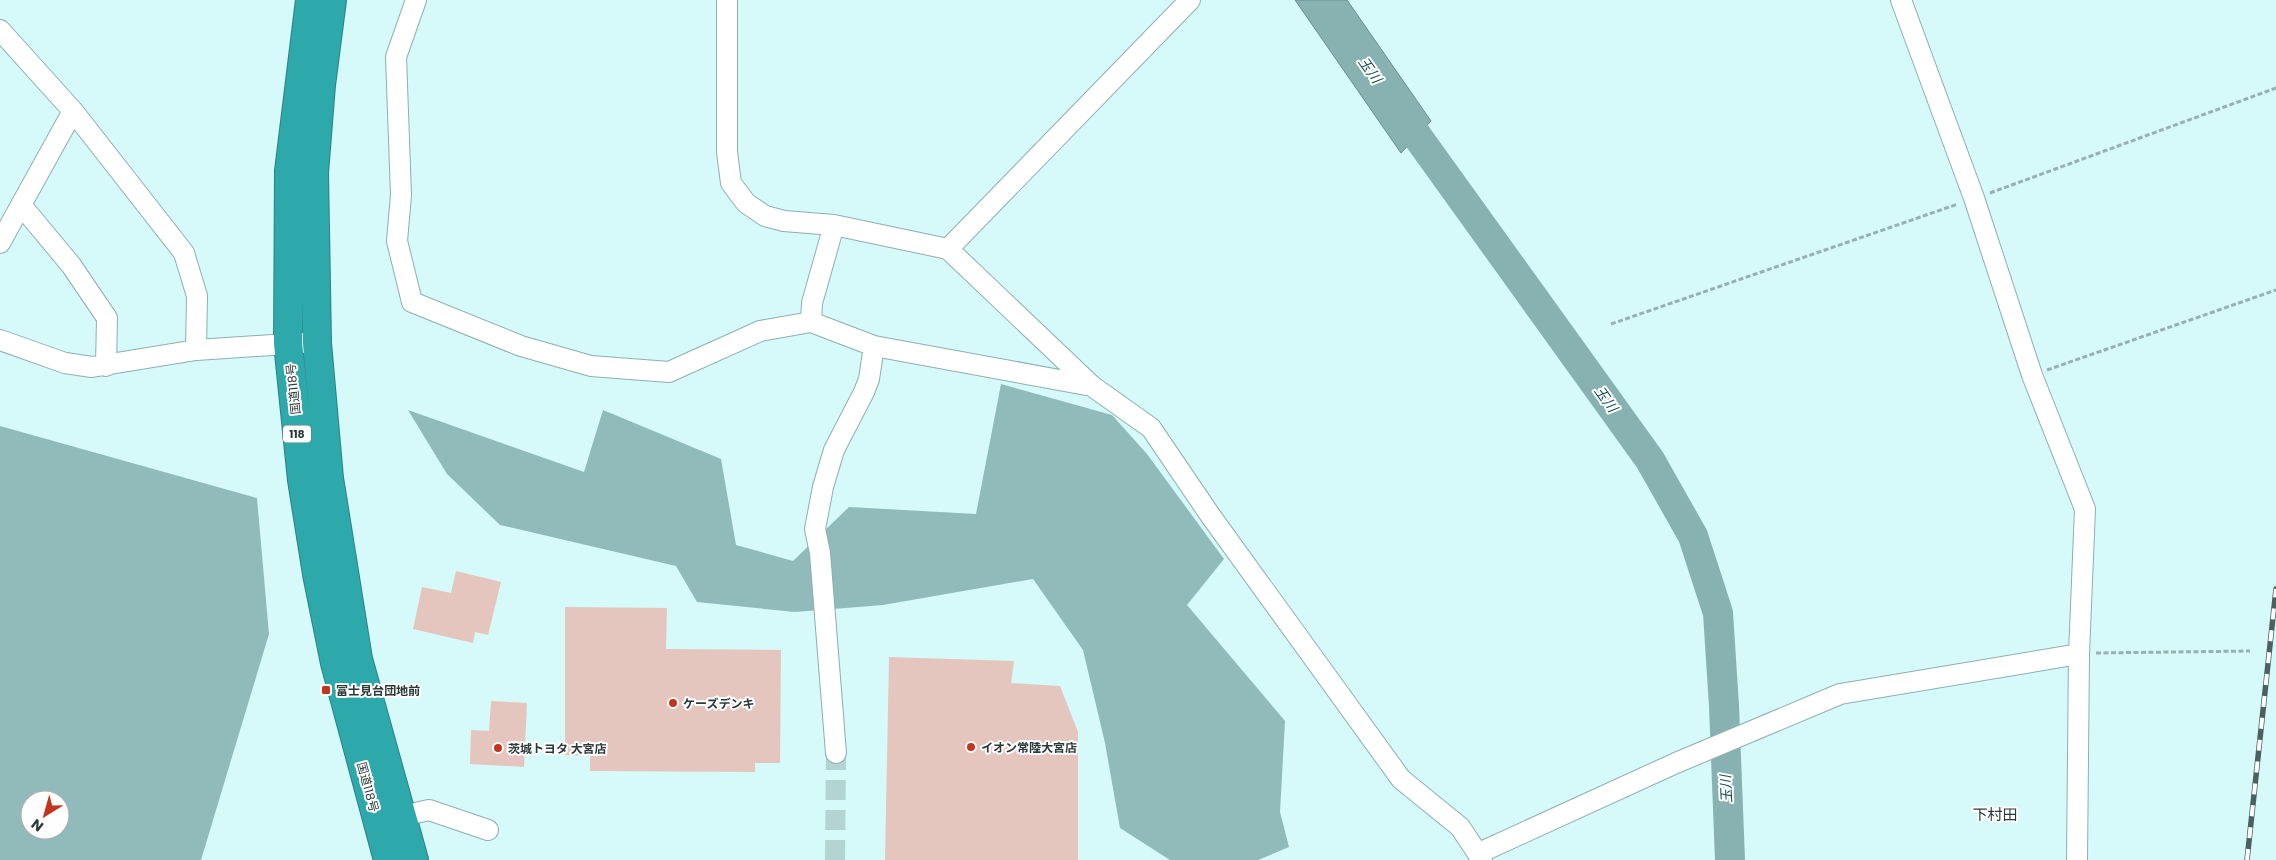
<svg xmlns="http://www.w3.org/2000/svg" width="2276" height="860" font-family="Poppins,'Noto Sans JP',sans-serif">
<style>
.forest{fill:#91baba;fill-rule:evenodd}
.water{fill:#88b1b1;stroke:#6c8d8d}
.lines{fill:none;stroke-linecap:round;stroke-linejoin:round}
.river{stroke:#88b1b1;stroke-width:30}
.building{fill:#e4c6bf}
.minor-tunnel{stroke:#b4d3d3;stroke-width:20;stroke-dasharray:20 10;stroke-linecap:butt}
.minor-casing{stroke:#8eafaf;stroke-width:22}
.highway-casing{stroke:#2c8283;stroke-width:30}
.path{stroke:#95b1b1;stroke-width:3;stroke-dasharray:5 2.5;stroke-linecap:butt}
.minor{stroke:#fff;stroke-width:20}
.highway{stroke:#2da9ab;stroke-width:28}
.rail-casing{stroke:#4d6060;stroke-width:5.5}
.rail{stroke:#fefefe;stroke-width:4;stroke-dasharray:11;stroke-linecap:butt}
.poi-dot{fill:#c1361d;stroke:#fefefe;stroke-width:2}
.labels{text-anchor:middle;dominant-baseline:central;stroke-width:4;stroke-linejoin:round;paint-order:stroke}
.shield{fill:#fefefe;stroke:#6a7474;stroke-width:1}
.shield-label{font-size:11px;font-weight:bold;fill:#2b3939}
.street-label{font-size:12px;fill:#2b3939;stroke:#fefefe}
.poi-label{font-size:12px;font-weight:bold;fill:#2b3939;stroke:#fefefe;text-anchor:start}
.water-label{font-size:14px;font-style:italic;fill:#0d4b4c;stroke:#fefefe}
.quarter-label{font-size:15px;fill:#2b3939;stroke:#fefefe}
</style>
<rect width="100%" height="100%" fill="#d6f9f9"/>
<path class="forest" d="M1001,384l111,31 35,39 77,105 -37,46 98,116 -5,91 9,35 -31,13h-88l-50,-32 -15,-85 -22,-93 -50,-71 -150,26 -88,7 -98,-10 -21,-36 -176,-41 -53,-51 -39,-64 176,62 19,-62 118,49 15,86 57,16 56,-54 127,7z
M0,426l257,72 12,136 -68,226h-201zM30,800h30v30h-30z"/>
<path class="water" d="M1295,0h52l84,121 -30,32z"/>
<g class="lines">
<path class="river" d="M1394,104l256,356 43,76 25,77 6,93 6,154"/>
</g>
<path class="building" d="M456,571l45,11 -13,53 -13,-3 -2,11 -60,-14 9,-42 29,6z
M565,607l102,1 -1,41 115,1 -1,113h-25v9l-165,-1v-15l-25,-1z
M889,657l125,4 -3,22 49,3 18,46v128h-193z
M491,701l36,2 -3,64 -54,-3 1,-34 18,1z"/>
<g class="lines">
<path class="minor-tunnel" d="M835,860l1,-107"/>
<defs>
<path id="minor" d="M416,0l-20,57 5,138 -4,46 15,61 109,44 70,20 78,6 91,-41 51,-9
M727,0v152l4,31 15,20 19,13 19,5 50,4 114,24 144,137 59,42 59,87 191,264 59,48 22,33
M1901,0l73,198 58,177 53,134 -6,145 -2,206
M0,30l73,81 111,142 13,43 -1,54
M21,205l50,60 36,53 -1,48
M834,225l-22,78 -1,19 63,24 218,40
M0,243l73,-132
M948,249l242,-249
M0,340l65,23 27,4 104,-17 106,-7
M836,753l-16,-200 -5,-24 8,-42 11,-37 30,-58 5,-13 5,-33
M402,816l27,-6 59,20
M1479,853l197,-90 164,-69 239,-40"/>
<path id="highway" d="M310,0l-21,171 -1,172 14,137 15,94 18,89 53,197
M332,0l-11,85 -7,88 3,170 12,135 29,181 56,201"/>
</defs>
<use href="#minor" class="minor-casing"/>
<use href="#highway" class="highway-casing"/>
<path class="path" d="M1990,193l286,-105
M1611,324l347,-120
M2047,370l229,-80
M2096,653l154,-2"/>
<use href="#minor" class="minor"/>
<use href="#highway" class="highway"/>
<defs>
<path id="rail" d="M2247,860l29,-271"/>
</defs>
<use href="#rail" class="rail-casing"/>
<use href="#rail" class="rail"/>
</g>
<g class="poi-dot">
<rect x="321" y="685" width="10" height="10" rx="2.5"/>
<circle cx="673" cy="703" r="5"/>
<circle cx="971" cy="747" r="5"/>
<circle cx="498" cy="748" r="5"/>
</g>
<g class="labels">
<rect class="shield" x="283" y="425.5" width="28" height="17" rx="4"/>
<g class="shield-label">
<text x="297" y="434">118</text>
</g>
<g class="street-label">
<text transform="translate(293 389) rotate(-96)">国道118号</text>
<text transform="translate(368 787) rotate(75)">国道118号</text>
</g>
<g class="poi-label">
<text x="336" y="690">富士見台団地前</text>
<text x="683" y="703">ケーズデンキ</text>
<text x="981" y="747">イオン常陸大宮店</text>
<text x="508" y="748">茨城トヨタ 大宮店</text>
</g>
<g class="water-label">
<text transform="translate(1370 70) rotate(54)">玉川</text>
<text transform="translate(1606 399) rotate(54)">玉川</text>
<text transform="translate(1726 789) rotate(-93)">玉川</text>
</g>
<g class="quarter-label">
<text x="1995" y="814">下村田</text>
</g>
</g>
<g transform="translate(45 815) rotate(217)"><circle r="24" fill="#fefefe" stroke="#aaafaf"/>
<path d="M0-4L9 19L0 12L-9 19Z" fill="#c1361d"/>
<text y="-8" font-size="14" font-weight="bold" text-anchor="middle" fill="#2b3939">N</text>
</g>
</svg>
